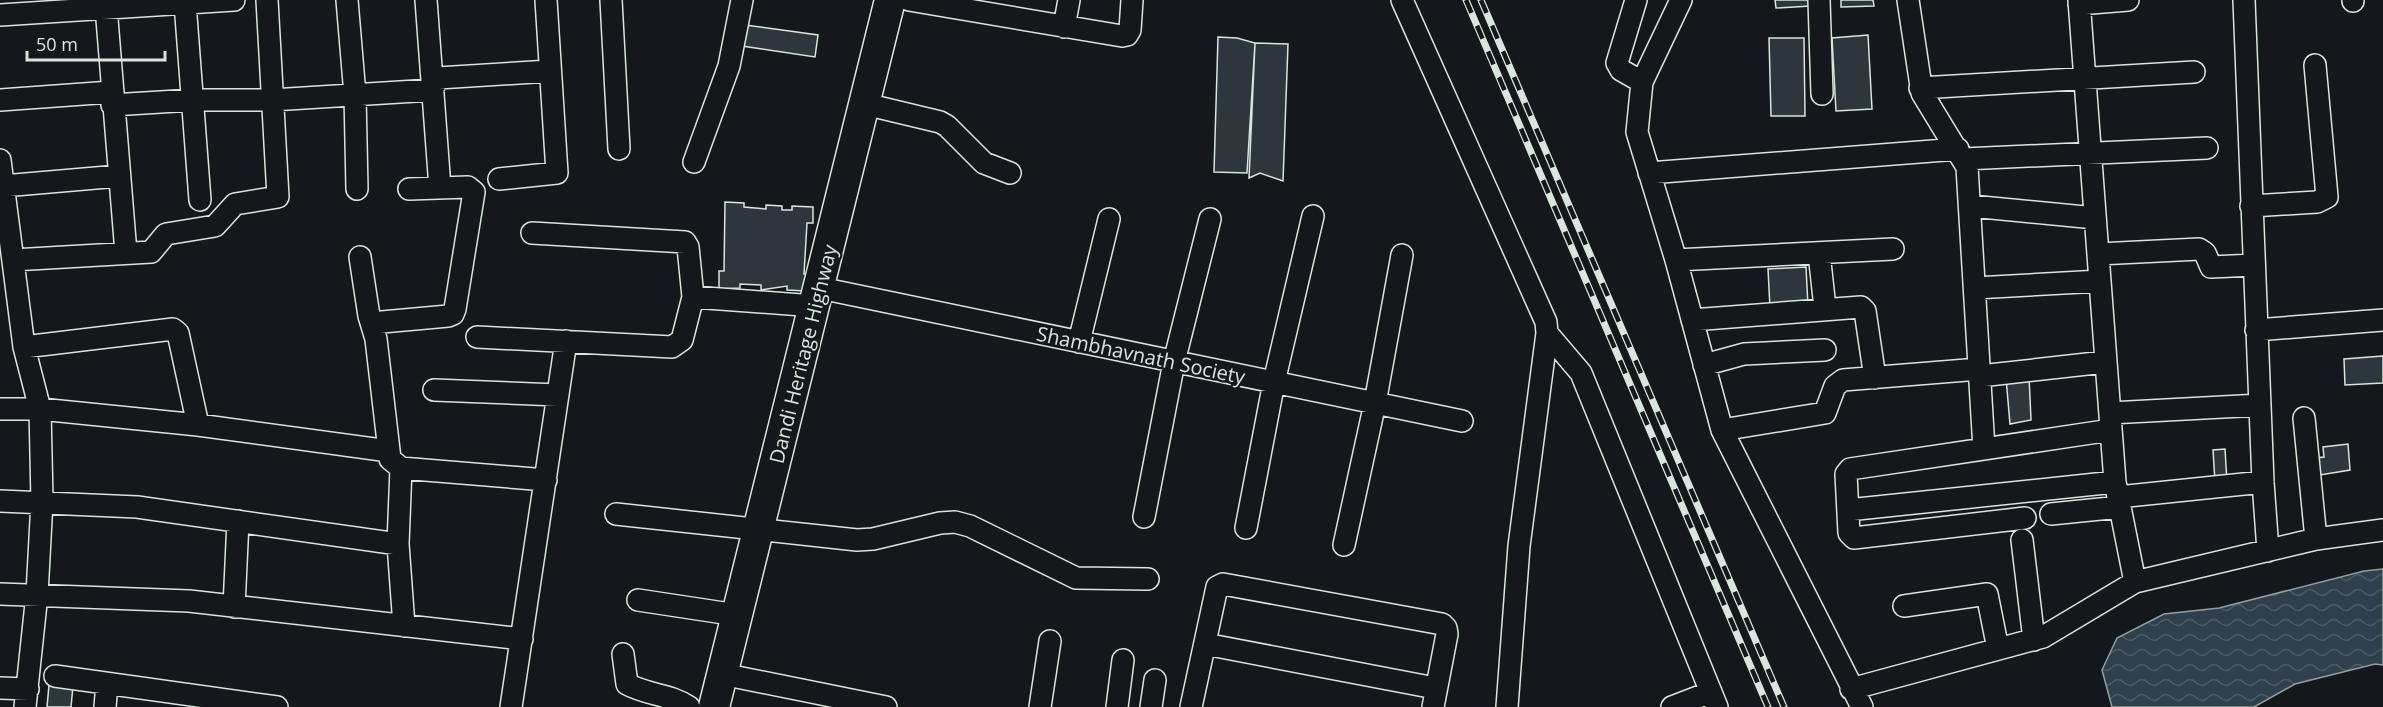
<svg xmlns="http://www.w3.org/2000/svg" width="2383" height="707" font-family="'Open Sans',sans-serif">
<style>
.water{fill:url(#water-waves);stroke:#939e99;stroke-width:1.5}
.building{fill:#2c363c;stroke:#d8e6dc;stroke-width:1.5}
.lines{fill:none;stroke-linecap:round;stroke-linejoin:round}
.minor-casing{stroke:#d8e6dc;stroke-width:24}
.highway-casing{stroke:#d8e6dc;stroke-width:33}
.minor{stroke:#14181c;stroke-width:21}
.highway{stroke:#14181c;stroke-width:30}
.rail-casing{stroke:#d8e6dc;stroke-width:7}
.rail{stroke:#14181c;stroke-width:4.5;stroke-dasharray:14;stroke-linecap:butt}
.labels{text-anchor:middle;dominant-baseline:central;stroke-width:4.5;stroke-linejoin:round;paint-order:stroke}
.street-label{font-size:20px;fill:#d8e6dc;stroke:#14181c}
</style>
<defs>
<pattern id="water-waves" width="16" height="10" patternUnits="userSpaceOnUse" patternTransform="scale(1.5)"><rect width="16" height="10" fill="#2f3f4d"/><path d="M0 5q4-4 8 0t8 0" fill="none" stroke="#4c5b66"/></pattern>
</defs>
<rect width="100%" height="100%" fill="#14181c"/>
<path class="water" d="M2383,569v96l-8,-1 -80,20 -41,23h-142l-10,-37 15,-32 47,-24 55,-6 145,-37z"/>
<path class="building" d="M1775,0h35v6l-34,2z
M1841,0h32l1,6 -33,1z
M745,25l73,10 -3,22 -73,-11z
M1868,35l4,74 -36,2 -4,-73z
M1218,37l19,1 18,5 -8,130 -33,-1z
M1769,38h35l1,78h-34z
M1255,43l33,1 -5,137 -23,-8 -11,5z
M725,202l19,1v4l22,2v-4l16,1v4h10v-4l21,1v16h-6l-3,51h3l-1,17 -19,-1v-4l-26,4v-5l-21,-1v4l-21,1v-18h5z
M1806,267l2,39 -38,2 -2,-39z
M2383,356v27l-38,2 -1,-26z
M2029,376l2,44 -21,4 -4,-46z
M2348,444l2,26 -30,5 -5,-17 9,-1 -1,-10z
M2225,449l2,33h-12l-2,-32z
M49,685l24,1 -2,21h-24z"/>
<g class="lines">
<defs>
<path id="minor" d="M347,0l8,95 2,94
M426,0l14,188
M611,0l8,149
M909,0l213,36 5,-1 3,-5 2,-30
M1402,0l144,322 1,11 -28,213 -12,161
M1636,0l-19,63 4,7 21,12
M1681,0l-39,82 -5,50 39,128 46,170 140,277
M1819,0l3,94
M1908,0l14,93 45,74 17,282
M2079,0l36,482 20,100
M2244,0l19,482 5,69
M2353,1v-1
M185,3l15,197
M2079,4l49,-4
M106,7l20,246
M0,15l234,-15
M1064,27l5,-27
M1920,88l274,-16
M0,100l111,-8
M865,104l75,18 7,4 37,37 26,10
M112,105l81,-5h79l160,-10 6,-12 112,-7
M1964,159l243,-11
M0,160l24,187 16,62 2,92 -5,93 -12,113
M694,162l35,-96 13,-66
M1649,173l309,-24
M499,179l58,-6 -11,-173
M3,186l116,-10
M1971,206l124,12
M2251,206l66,-4 10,-5 -12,-132
M532,233l153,9 3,5 5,50
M1819,253l6,55
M2098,254l101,-5 6,4 6,14 43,-2
M360,257l9,59 7,23 14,120 11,9 145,12
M13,260l138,-8 15,-18 49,-8 20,-22 43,-7 -11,-197
M1676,260l217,-11
M820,288l642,133
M1975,288l125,-7
M1692,320l169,-13 4,4 10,67
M371,323l77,-7 5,-2 2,-5 19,-117 -6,-5 -59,2
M2256,330l127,-10
M1547,333l34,40 136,334
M477,337l195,10 10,-7 11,-43 122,9
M1079,342l30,-123
M24,347l149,-18 5,4 20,92
M1704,365l40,-11 81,-4
M1980,376l125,-14
M434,390l124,5
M0,409h40l158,16 191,26
M2110,413l150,-8
M2304,418l12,121
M1722,430l103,-17 10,-27 8,-6 136,-11
M401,468l-3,76 6,82
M2118,497l145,-15
M0,501l137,6 261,37
M1848,510l267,-28
M616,514l241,26 16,-1 67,-16 15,-1 15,4 106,52 72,1
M2051,514l69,-7
M1144,517l30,-155 36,-143
M2025,518l-171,20 -5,-5 -3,-59 4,-5 261,-39
M1246,528l28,-146 39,-166
M2022,540l12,100
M1344,545l31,-142 27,-148
M0,594l189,7 333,38
M638,600l99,15
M1904,606l83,-12 11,55
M234,607l4,-86
M1205,644l230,44
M623,654l4,30c20,11 43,10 62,23
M722,674l164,33
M55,676l222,31
M0,688l28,1
M1851,689l192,-52 92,-55 181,-43 67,-9
M105,707l2,-23
M511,707l55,-366
M1040,707l10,-66
M1117,707l6,-47
M1151,707l4,-27
M1191,707l26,-120 6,-3 219,40 4,4 1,6 -14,73
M1672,707l39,-15"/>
<path id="highway" d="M714,707l176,-707"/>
</defs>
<use href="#minor" class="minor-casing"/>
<use href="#highway" class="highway-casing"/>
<use href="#minor" class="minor"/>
<use href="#highway" class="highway"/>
<defs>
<path id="rail" d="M1466,0l302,707
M1481,0l303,707"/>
</defs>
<use href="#rail" class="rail-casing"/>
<use href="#rail" class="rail"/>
</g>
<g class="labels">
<g class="street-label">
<text transform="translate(803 354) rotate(-76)">Dandi Heritage Highway</text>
<text transform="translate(1141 355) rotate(12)">Shambhavnath Society</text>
</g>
</g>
<path d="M27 51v9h138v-9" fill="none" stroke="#d8e6dc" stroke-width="3"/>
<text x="36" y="51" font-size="18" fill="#d8e6dc" stroke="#14181c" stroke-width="4.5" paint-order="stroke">50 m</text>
</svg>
